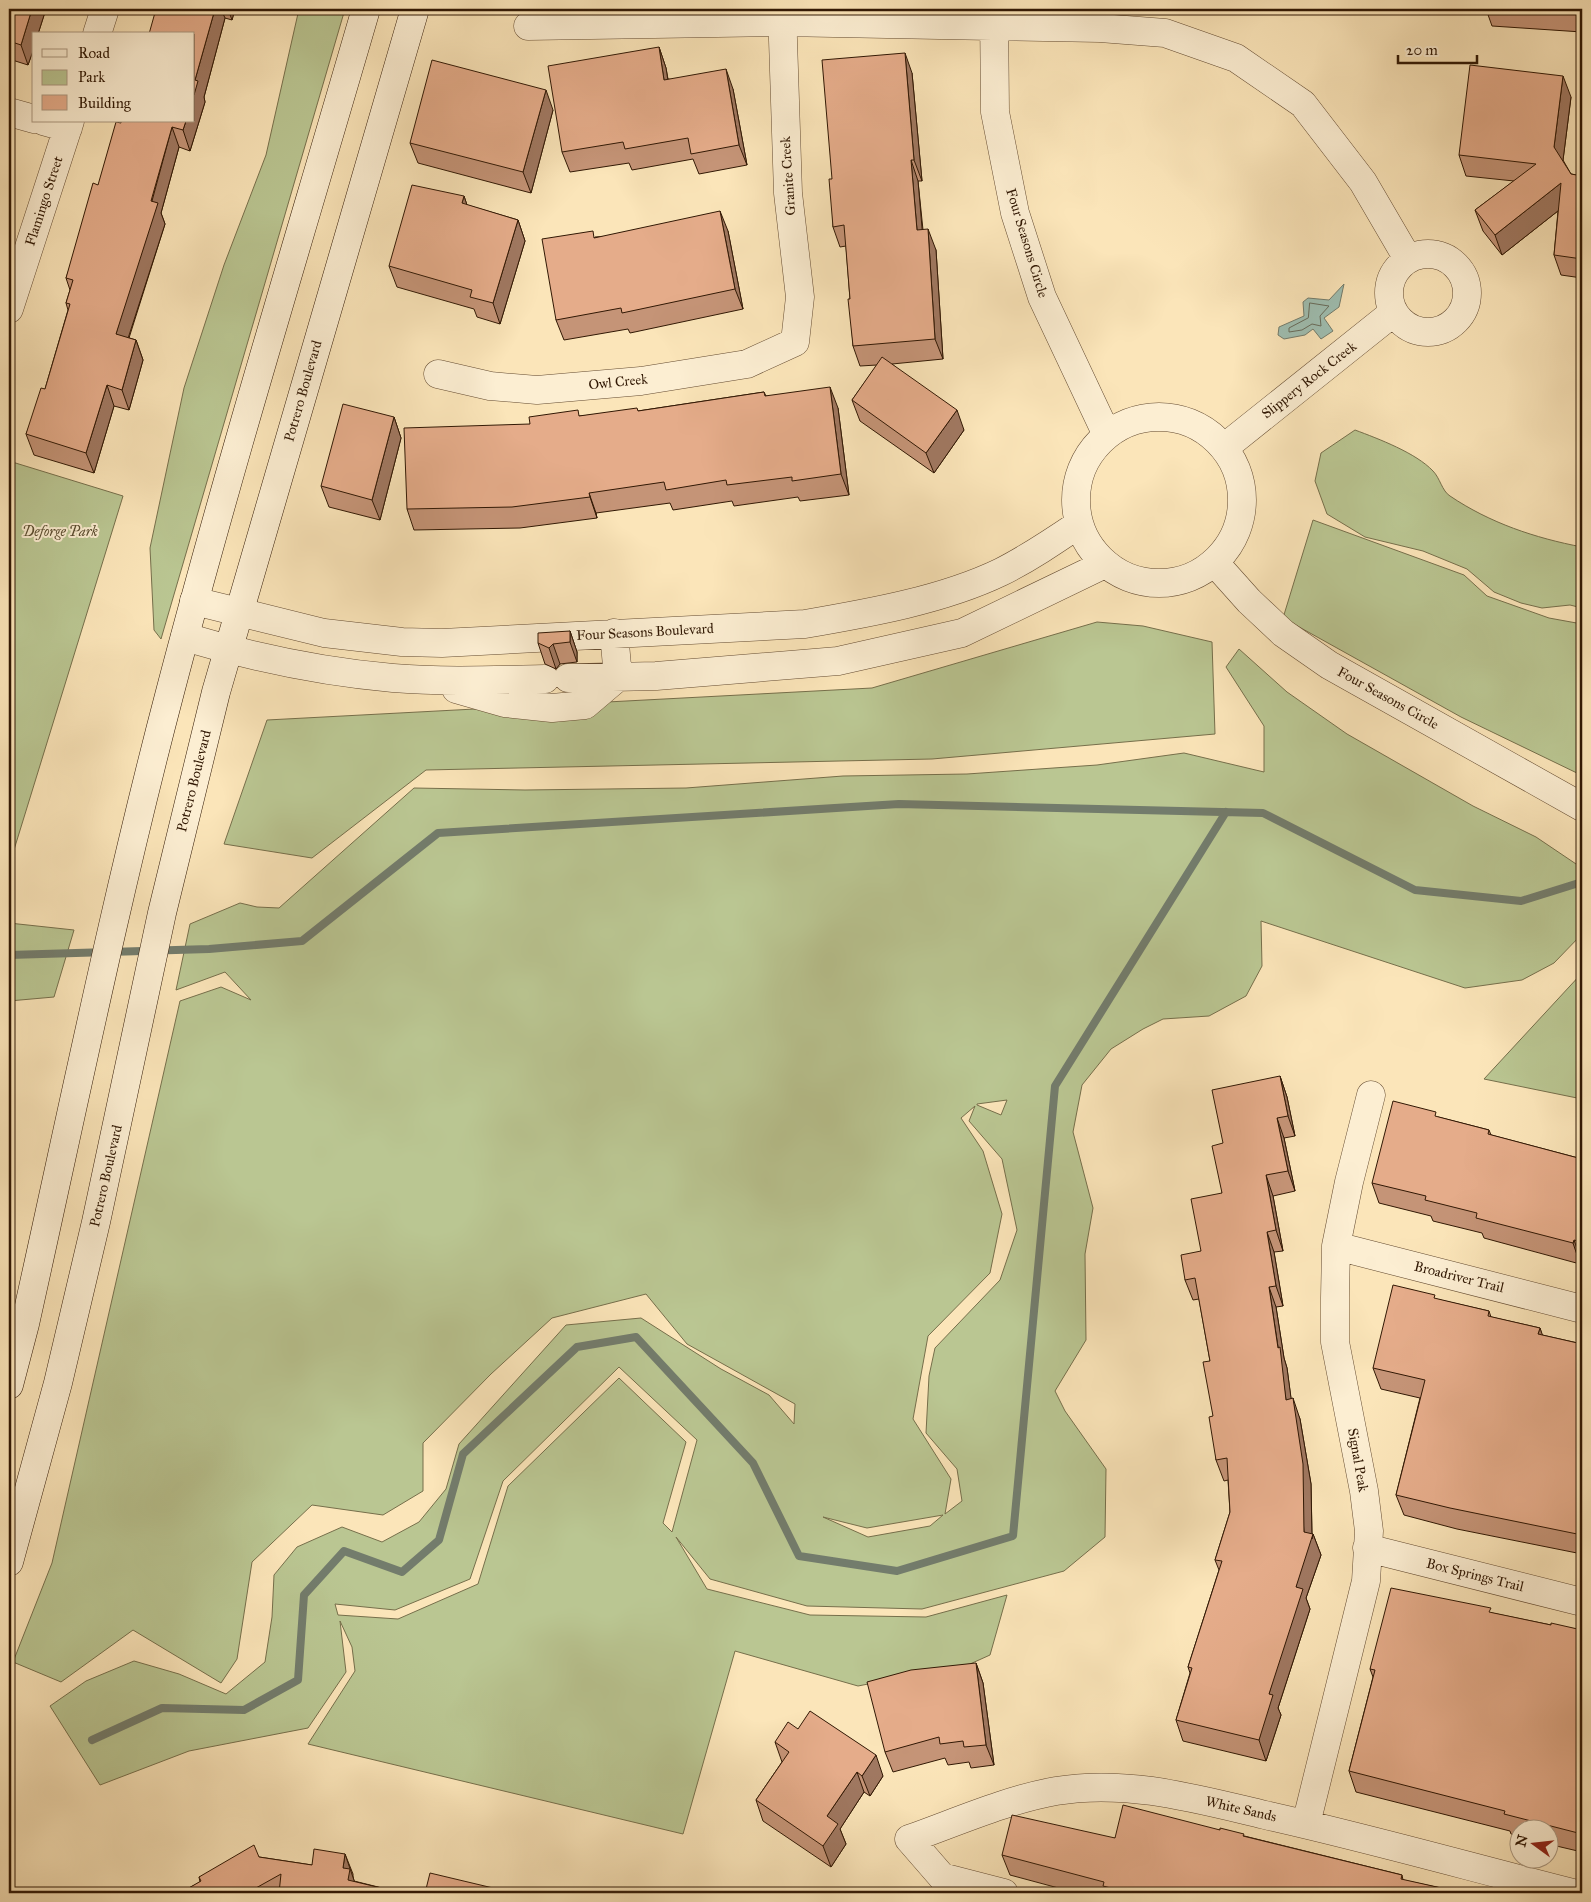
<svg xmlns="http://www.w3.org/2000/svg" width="1591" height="1902" font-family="'IM FELL Great Primer',serif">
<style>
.green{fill:#bac692;stroke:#766f4b;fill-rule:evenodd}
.water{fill:#9fbfb2;stroke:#737c6c}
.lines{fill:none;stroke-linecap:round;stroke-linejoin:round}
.shore{stroke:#686c5b;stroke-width:1}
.stream{stroke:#737c6c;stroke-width:8}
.street-casing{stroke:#644b31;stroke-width:29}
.secondary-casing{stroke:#311804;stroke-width:29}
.street{stroke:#fceed2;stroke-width:28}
.secondary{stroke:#fceed2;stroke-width:28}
.wall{fill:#c59477;stroke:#311804}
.shaded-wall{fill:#a07861;stroke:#311804}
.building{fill:#e5ac8a;stroke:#311804}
.labels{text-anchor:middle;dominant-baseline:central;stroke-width:4;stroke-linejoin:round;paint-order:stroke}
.street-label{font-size:14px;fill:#311804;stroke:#fceed2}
.park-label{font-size:14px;font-style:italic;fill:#5a4c2f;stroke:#fceed2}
</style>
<rect width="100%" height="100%" fill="#fbe5b9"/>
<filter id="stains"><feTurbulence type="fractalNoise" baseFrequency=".004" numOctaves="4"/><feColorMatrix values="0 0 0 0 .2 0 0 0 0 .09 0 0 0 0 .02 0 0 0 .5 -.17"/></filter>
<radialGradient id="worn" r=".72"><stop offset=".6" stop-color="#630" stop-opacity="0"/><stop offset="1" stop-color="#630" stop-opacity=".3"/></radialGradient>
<path class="green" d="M299,9h46l-184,630 -7,-9 -4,-82 34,-160 40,-123 42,-110z
M1355,430c24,9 61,23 78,41 7,7 9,20 17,25 40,27 85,42 132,51v61l-12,-3 -28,3 -21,-5 -27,-11 -27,-23 -44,-18 -58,-14 -38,-23 -12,-33 6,-28z
M9,461l114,35 -114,370z
M1313,520l151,55 23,21 62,22 33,6v147l-3,3 -118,-57 -178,-99z
M1097,622l46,4 69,16 3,92 -283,25 -506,11 -114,88 -88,-14 43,-124 605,-32z
M1239,649l48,43 60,42 126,72 63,31 46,31v66l-28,29 -32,17 -57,8 -204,-67 1,45 -16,30 -37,20 -46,3 -20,10 -32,20 -29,36 -9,47 20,76 -8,46 1,86 -31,51 10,20 41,58 -1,68 -41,34 -142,38 -115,-3 -97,-27 -34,-42 31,52 103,26 116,2 81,-22 -17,60 -20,9 -112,22 -123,-35 -52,183 -375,-90 47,-73 -3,-24 -12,-26 6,51 -38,56 -119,23 -89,34 -50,-79 36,-25 48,-20 45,13 47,20 39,-32 7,-45 2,-42 23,-28 45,-20 40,15 37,-20 27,-33 13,-45 107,-119 75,-7 80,51 48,26 25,29 1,-20 -108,-60 -41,-50 -94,24 -61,56 -68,69v48l-40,24 -71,-10 -60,57 -15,97 -16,24 -88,-53 -72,52 -48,-20 39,-99 128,-562 41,-14 30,13 -26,-28 -49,18 14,-66 50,-21 17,4 22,1 135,-120 111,2 161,-2 157,-12 124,-2 130,-9 87,-12 80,19v-46l-38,-59zM1007,1100l-6,15 -24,-10v-1zM975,1106l-6,15 33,38 15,71 -17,50 -65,68 -6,28 -3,57 31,36 5,32 -17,13 6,-35 -38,-60 15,-83 62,-63 12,-59 -19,-63 -22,-33zM619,1367l78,73 -25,92 -9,-9 23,-81 -67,-64 -111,108 -30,98 -80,35 -60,-4 -3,-11 60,6 75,-31 33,-98zM943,1515l-13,11 -62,11 -45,-20 44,11z
M9,923l65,7 -20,67 -45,4z
M1582,973v126l-98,-20z"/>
<path class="water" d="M1344,284l-5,23 -15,11 9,13 -12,8 -8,-10 -8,6 -21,4 -6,-4 1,-8 25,-11 -1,-14 5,-4 21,2z"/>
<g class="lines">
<path class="shore" d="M1310,303l19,3 -9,10 1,10 -9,-2 -10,6 -13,2v-4l19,-10z"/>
<path class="stream" d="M9,955l200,-6 93,-8 136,-108 461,-29 364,9 152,77 106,11 61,-19
M92,1740l70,-32 82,2 54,-30 6,-85 40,-44 58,21 37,-32 24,-86 114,-107 59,-10 117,126 46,93 98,15 116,-35 42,-450 171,-274"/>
<defs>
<path id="street" d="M994,9l1,103 20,101 27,84 65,138
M528,26l253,-4 319,6 65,5 71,25 67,46 60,78 45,77
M97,34l8,-25
M9,112l25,7
M43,121l25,7
M1389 293a39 39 0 1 1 78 0a39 39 0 1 1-78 0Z
M9,309l61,-188
M438,374l52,12 47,4 104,-9 106,-17 48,-22 5,-45 -12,-104 -6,-184
M1076 500a83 83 0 1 1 166 0a83 83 0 1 1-166 0Z
M1225,447l169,-135
M1215,563l34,38 34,32 46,32 253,142
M194,601l130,32 78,9 40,1 363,-19c64,-11 138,-24 196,-52 28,-14 53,-31 78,-48
M185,637c67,20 138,35 208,41 51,4 101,2 152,1
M568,678l88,-2 182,-15 124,-28 143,-69
M456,689l49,14 47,5 33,-3 33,-28 -4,-44
M1336,1246l246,63
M1367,1548l215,54
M1306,1824l60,-243 3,-50 -5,-40 -29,-149v-44l1,-52 13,-64 22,-87
M1004,1893l-62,-16 -33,-38c48,-17 97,-39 147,-48 71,-12 141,8 209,24 103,23 205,52 308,78"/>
<path id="secondary" d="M9,1385l16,-61c47,-211 90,-423 145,-632 60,-229 130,-456 196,-683
M9,1562l49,-179 38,-161 66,-309 54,-221 199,-683"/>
</defs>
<use href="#street" class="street-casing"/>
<use href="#secondary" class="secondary-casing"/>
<use href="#street" class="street"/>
<use href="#secondary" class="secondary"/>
</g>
<path class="wall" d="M9,9h37l-8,25h-4v14l-6,17 -19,-6z
M156,9h79l-3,11 -7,-2 -21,79 1,5 -15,49 -11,-4 -18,66 4,11 -36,114 7,2 7,20 -14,50 -15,-4 -20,67 -60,-18 -8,-21 19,-45 23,-79 -2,-7 4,-13 -4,-12 55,-155 73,-2z
M1486,9h96v23l-90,-6z
M659,47l7,21 2,11 65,10 14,76 -48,9 -6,-15 -61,11 -3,-7 -59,9 -8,-20z
M912,73l10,108h-4l5,49 13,20 7,109 -51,5 72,66 -30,43 -74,-52 -8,-21 25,-35 -17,1 -7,-20 -3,-47 -4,-53 -6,1 -7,-20 -1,-48z
M1571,97l-8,63 8,14 11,2v102l-21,-3 -7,-20 4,-44 -56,44 -19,-24 -8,-21 39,-29 -48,-5 -7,-21z
M553,110l-22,83 -113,-30 -8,-20z
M464,196l3,9 51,15 7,21 -25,83 -23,-7 -3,-8 -77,-22 -8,-21z
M728,231l15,78 -113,24 -2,-4 -64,11 -8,-20 39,-83z
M764,392l2,4 72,12 11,87 -49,6 -2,-4 -64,9 -2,-5 -59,9 -3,-7 -74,10 1,5 -77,10 -106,2 -7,-21 123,-85 50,-8 58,-5z
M394,417l7,21 -21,82 -51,-13 -8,-21z
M570,631l7,21v10l-17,2 -4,5 -11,-5 -7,-21z
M1280,1076l7,21 8,39 -11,2 11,53 -22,5 10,55 -9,1 9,54 -7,1 8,51 3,10 4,31 9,20 11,65 1,50h1l8,21 -15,43 4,11 -32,99 3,7 -15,46 -83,-20 -7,-21 14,-47 -2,-6 31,-97 -4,-10 15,-48 -2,-32 -4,1 -8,-21 -6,-99 -11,-62 -6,1 -8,-20 16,-29 21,-58 1,-50z
M1438,1117l51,13 2,5 91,24v101h-1l-1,4 -96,-26 -2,-5 -49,-12 -2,-5 -52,-13 -7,-20z
M1436,1299l53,12 2,6 49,11 2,7 40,9v210l-125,-25 -53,-14 -8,-20 24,-97 -39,-9 -8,-21z
M1492,1613l59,12 31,5v222l-34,-8v-14h-30v6l-7,-2 -1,-3 -154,-39 -7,-21 24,-94 -3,-8z
M976,1663l7,20 11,82 -23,3 -2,-6 -21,3 -3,-7 -52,14 -8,-20z
M798,1729l85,47 -13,20 -6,-4 -24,37 6,15 -15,23 -68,-46 -7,-21 26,-38 -7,-20z
M1220,1830l182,45 1,5 61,13h-387l-67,-18 -8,-20 113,-17z
M345,1854l8,20v2l1,5 48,12h-222l20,-11 -1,-5 60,-20 53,8z"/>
<path class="shaded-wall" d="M32,9h14l-8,25h-4v14l-6,17 -7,-20z
M215,9h6l4,9 -21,79 1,5 -15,49 -7,-21 3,-9h8v-26l1,-15z
M228,9h7l-3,11z
M659,47l7,21 5,32 -7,-20z
M905,53l7,20 10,108 -8,-21z
M726,69l7,20 14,76 -8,-20z
M1563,76l8,21 -9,71 -8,-21z
M546,90l7,20 -22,83 -8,-21z
M172,127l7,20 -18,66 4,11 -42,130 -7,-20z
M911,160l7,21 6,70 -7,-21z
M1561,183l7,20 -66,52 -7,-20z
M464,196l7,21 -9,-14z
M720,211l8,20 15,78 -8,-20z
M518,220l7,21 -25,83 -7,-21z
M928,229l8,21 7,109 -8,-20z
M136,340l7,20 -14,50 -7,-20z
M107,385l7,21 -20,67 -8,-20z
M830,387l8,21 11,87 -8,-21z
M957,410l7,20 -30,43 -8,-20z
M394,417l7,21 -21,82 -8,-20z
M589,493l7,20 1,5 -7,-21z
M570,631l7,21v10l-7,-20z
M553,644l7,20 -4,5 -7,-21z
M1280,1076l7,21 8,39 -7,-20z
M1277,1118l7,20 11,53 -7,-20z
M1266,1175l7,21 10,55 -7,-21z
M1267,1232l7,20 9,54 -7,-20z
M1574,1240l7,20 -1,4 -7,-21z
M1269,1287l7,20 8,51 3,10 7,52 -8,-20z
M1540,1328l7,20 -9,-14z
M1293,1398l7,21 11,65 1,55 1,-5 8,21 -15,43 4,11 -32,99 3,7 -15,46 -7,-21 10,-46 27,-107 8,-55z
M976,1663l7,20 11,82 -8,-20z
M876,1755l7,21 -13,20 -8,-20z
M857,1772l7,20 -24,37 6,15 -15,23 -8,-21 4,-30z
M345,1854l12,35 -4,4 -10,-25z"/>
<path class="building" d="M9,9h23l-11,36 -12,-4z
M156,9h59l-20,71 3,1 -4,14v-61h-45z
M1528,9h54v3z
M659,47l5,33 62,-11 13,76 -48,9 -3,-16 -63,11 -2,-7 -61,10 -14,-86z
M905,53l9,107h-3l6,70 11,-1 7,110 -82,7 -5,-47h2l-6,-74 -11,2 -4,-48h3l-10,-119z
M432,60l114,30 -23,82 -113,-29z
M1470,65l93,11 -9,71 17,27 11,2v83l-28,-4 7,-72 -66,52 -20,-25 61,-46 -77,-9z
M121,121h65l-3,9 -11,-3 -21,74 7,2 -42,131 20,6 -14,50 -15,-5 -21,68 -60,-19 15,-46 4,1 25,-85 -4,-1 7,-23 -7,-2 27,-95 5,2 18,-63 5,1z
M412,185l52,11 -2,7 56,17 -25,83 -23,-6 2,-7 -83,-24z
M720,211l15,78 -113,24 -1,-5 -65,12 -14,-81 51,-8 1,7z
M882,357l75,53 -31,43 -74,-53z
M830,387l11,87 -49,7v-4l-65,8 -1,-5 -60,10 -2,-8 -75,11 1,4 -78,10 -105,2 -3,-81 126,-4 -1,-7 49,-7 1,6 58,-8 1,3 126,-19 1,4z
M343,404l51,13 -22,83 -51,-14z
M570,631v11l-17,2 -4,4 -11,-5v-10z
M1280,1076l8,40 -11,2 11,53 -22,4 10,55 -9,2 9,54 -7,1 9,61 2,-1 6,53 7,-2 10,66 1,68 9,2 -17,53 7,2 -34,105 4,1 -14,45 -83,-20 16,-52 -4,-1 34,-106 -7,-1 15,-48 -3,-54 -11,2 -7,-43 4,-1 -10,-54 7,-1 -15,-83 -10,2 -4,-25 20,-4 -10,-52 31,-6 -10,-47 11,-3 -11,-53z
M1393,1101l43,11 -1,4 54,14 -1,4 94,25v83l-8,-2 -1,3 -97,-25 1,-5 -52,-13 1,-4 -54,-13z
M1393,1285l42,10 -1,3 55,13 -1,5 52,12 -2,6 44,10v191l-132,-27 -54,-13 29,-115 -52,-12z
M1391,1588l100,20 -2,4 62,13v-2l31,7v204l-78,-20 1,-3 -156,-40 26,-101 -5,-1z
M976,1663l10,82 -22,2 -1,-6 -23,3 -1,-7 -54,15 -18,-70 44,-12z
M810,1711l66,44 -14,21 -5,-4 -30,44 11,8 -15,22 -67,-46 33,-48 -14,-10 13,-20 10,7z
M1123,1805l97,25v-2l24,6 -1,2 159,39 -1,4 63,14h-334l-27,-7 1,-4 -102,-27 10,-40 103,23z
M254,1845l5,12 53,8 2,-16 31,5 -2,14 7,1 -2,11 54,13h-123l2,-19 -34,19h-67l21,-12 -2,-4z
M430,1873l84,20h-89z"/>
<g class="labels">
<g class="street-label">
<text transform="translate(788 176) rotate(-94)">Granite Creek</text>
<text transform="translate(44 201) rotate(-72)">Flamingo Street</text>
<text transform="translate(1027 243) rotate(73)">Four Seasons Circle</text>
<text transform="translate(1309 380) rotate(-38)">Slippery Rock Creek</text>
<text transform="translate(618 382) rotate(-6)">Owl Creek</text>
<text transform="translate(303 391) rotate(-74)">Potrero Boulevard</text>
<text transform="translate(645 632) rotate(-3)">Four Seasons Boulevard</text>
<text transform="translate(1388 698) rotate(29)">Four Seasons Circle</text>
<text transform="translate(194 781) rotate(-76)">Potrero Boulevard</text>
<text transform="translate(106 1176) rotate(-77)">Potrero Boulevard</text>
<text transform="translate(1459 1277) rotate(14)">Broadriver Trail</text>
<text transform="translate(1358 1460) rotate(80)">Signal Peak</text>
<text transform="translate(1475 1575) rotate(14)">Box Springs Trail</text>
<text transform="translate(1241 1809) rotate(13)">White Sands</text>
</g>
<g class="park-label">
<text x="60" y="531">Deforge Park</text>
</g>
</g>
<rect width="1591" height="1902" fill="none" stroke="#fbe5b9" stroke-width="30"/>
<rect x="10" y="10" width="1571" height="1882" fill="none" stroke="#311804" stroke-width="2.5"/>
<rect x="15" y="15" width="1561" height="1872" fill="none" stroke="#311804"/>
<rect x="32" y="32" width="162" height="90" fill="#fceed2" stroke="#ab9880"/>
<rect x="42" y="49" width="25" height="8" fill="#fceed2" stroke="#ab9880"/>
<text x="78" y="58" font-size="15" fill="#311804">Road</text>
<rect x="42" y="70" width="25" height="15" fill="#bac692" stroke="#ab9880"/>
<text x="78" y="82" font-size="15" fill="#311804">Park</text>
<rect x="42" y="95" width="25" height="15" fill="#e5ac8a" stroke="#ab9880"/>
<text x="78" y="108" font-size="15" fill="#311804">Building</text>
<g transform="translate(1534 1844) rotate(285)"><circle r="24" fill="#fceed2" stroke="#ab9880"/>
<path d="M0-4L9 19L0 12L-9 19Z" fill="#8f2418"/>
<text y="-8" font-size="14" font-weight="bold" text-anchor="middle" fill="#311804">N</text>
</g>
<path d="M1398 55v8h79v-8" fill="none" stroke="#311804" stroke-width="2.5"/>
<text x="1406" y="55" font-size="15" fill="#311804" stroke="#fceed2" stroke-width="4" paint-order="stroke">20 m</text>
<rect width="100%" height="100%" filter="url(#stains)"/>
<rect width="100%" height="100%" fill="url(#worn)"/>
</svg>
